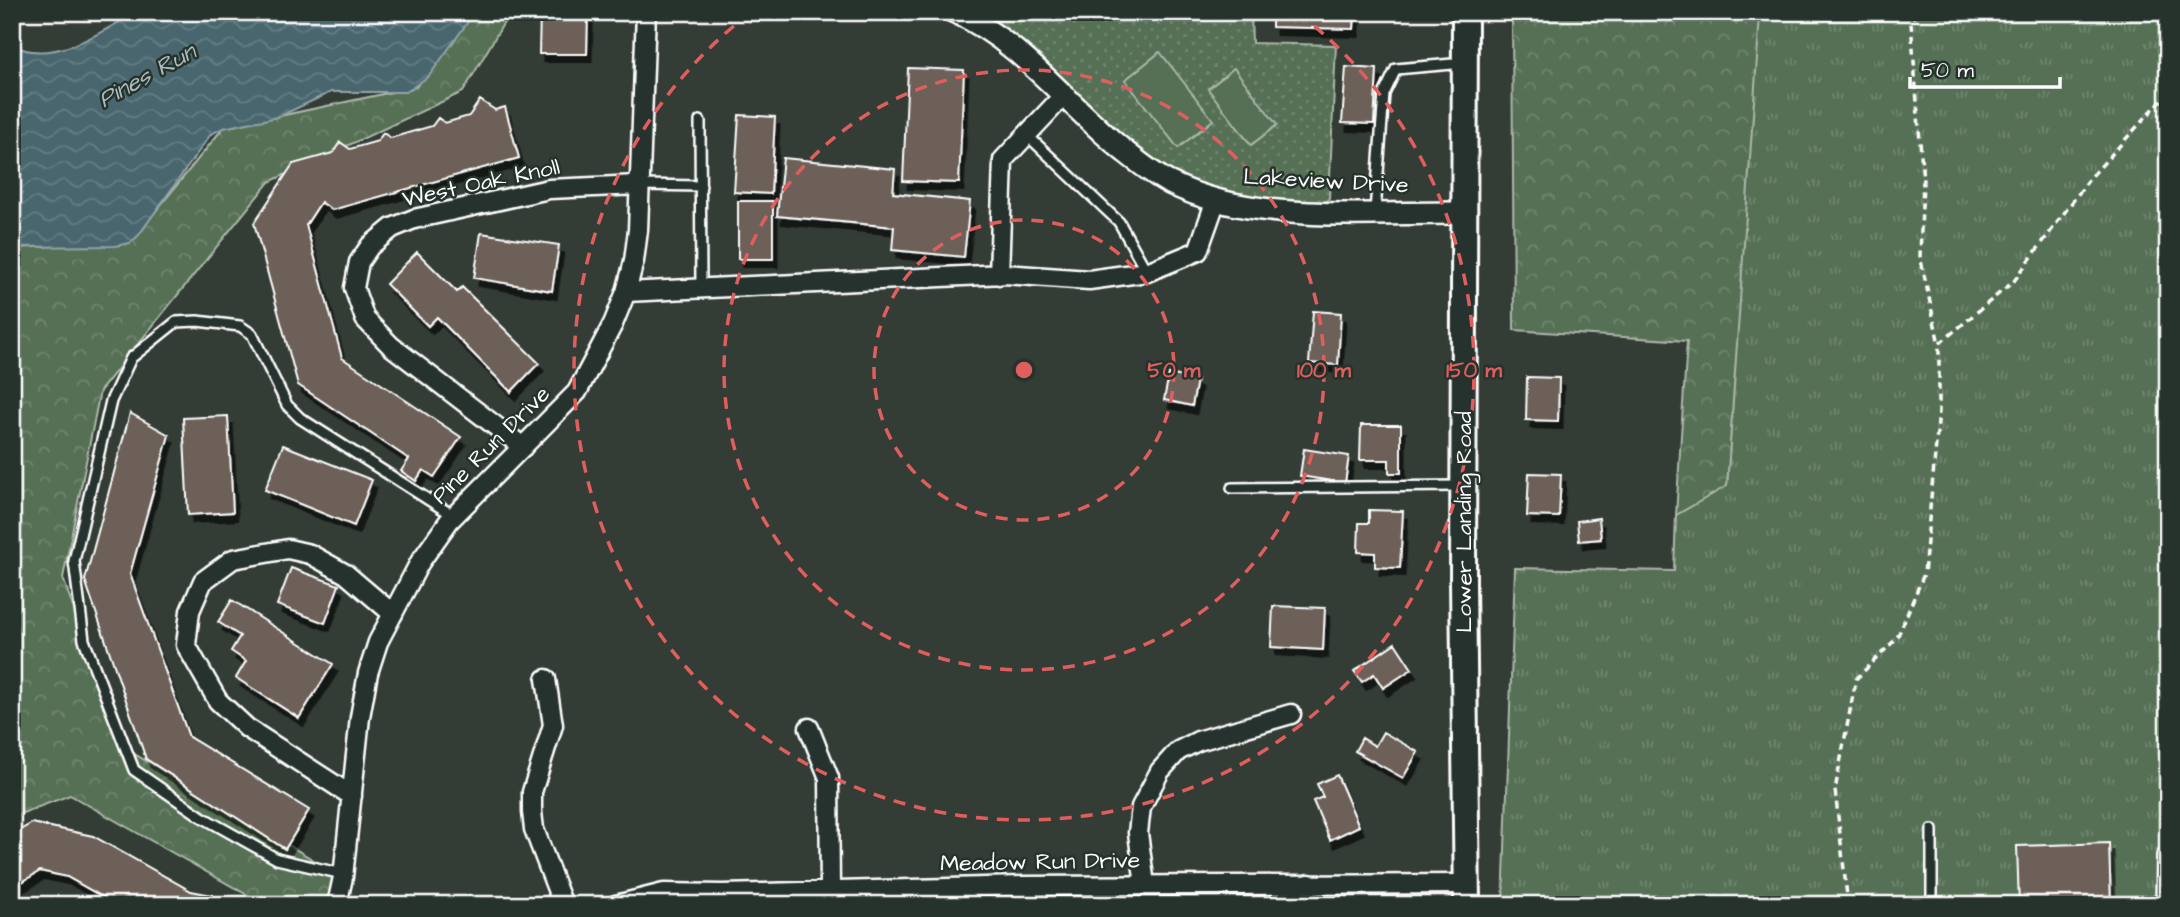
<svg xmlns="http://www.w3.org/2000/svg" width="2180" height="917" font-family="'Architects Daughter',sans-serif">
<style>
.grass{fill:url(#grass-tufts);stroke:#abb8aa;stroke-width:2}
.forest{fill:url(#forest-crowns);stroke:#abb8aa;stroke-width:2}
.park{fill:url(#park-dots);stroke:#abb8aa;stroke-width:2}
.garden{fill:#577056;stroke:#abb8aa;stroke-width:2}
.water{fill:url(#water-waves);stroke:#91a3a8;stroke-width:2}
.building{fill:#6c6059;stroke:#fff;stroke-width:2;filter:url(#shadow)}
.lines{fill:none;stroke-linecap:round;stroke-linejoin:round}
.service-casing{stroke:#fff;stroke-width:14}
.minor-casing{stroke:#fff;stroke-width:23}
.tertiary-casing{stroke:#fff;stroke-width:26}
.secondary-casing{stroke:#fff;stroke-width:30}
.path{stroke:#fff;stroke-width:3.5;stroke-dasharray:7 5;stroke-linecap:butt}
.service{stroke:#26332d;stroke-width:9}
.minor{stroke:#26332d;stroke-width:18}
.tertiary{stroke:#26332d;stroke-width:21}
.secondary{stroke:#26332d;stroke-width:24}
.ring{fill:none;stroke:#e05e5e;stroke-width:3.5;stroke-dasharray:12 9}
.labels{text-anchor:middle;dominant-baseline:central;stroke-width:5;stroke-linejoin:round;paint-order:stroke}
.street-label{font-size:23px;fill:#fff;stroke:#26332d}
.water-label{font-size:24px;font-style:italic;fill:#adbabe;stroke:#26332d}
.centre{fill:#e05e5e;stroke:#26332d;stroke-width:3.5}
.ring-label{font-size:21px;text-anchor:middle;font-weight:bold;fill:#e05e5e;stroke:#26332d;stroke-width:5;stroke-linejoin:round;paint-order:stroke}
</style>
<defs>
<pattern id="grass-tufts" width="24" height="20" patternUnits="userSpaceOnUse" patternTransform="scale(1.75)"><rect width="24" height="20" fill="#577056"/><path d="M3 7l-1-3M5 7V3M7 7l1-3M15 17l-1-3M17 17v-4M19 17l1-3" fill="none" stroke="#70856f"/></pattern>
<pattern id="forest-crowns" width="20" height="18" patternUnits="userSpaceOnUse" patternTransform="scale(1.75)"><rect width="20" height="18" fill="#577056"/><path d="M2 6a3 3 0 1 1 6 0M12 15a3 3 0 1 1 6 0" fill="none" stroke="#70856f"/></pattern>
<pattern id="park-dots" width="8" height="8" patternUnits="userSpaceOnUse" patternTransform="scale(1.75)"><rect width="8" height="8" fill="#577056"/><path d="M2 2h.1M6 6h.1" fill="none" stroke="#70856f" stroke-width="1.8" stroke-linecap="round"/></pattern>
<pattern id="water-waves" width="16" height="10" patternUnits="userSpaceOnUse" patternTransform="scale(1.75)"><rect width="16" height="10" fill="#48666e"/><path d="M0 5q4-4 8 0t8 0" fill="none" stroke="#637d84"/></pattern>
<filter id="shadow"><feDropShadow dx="4.5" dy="8" stdDeviation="0" flood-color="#0009"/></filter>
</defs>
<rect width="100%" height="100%" fill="#343c36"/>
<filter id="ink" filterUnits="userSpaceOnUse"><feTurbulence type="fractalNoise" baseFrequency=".0143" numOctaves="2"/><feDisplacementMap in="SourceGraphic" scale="14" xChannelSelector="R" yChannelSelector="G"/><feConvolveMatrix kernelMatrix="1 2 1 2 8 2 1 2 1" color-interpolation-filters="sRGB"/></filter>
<g filter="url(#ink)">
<path class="grass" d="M1758,12h410v893h-665l12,-337 159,3 2,-56 51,-30z"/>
<path class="forest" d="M470,12h40l-47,80 -194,90 -169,209 -37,187 58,168 218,129 -11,30h-63l-195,-110 -58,22v-569l118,-5 93,-115 193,-41z
M1512,12h246l2,3 -33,471 -51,29 11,-174 -173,-11z"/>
<path class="park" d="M952,12h299l1,31 84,2 -7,153 -11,14 -148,-29z"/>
<path class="garden" d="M1160,52l53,68 -35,28 -53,-68z
M1234,68l43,57 -26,20 -43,-56z"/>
<path class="water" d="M136,12h339l-46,64 -23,16h-75l-53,25 -55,11 -12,6 -73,102 -8,7 -15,3 -103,1v-202c41,21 90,-13 124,-33z"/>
<path class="building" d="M540,12h48l-1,42h-48z
M1272,12h83l-1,17 -82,-2z
M1346,67l31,2 -3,55 -32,-1z
M908,68l56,2 -5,113 -56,-2z
M480,100l15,10 10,-3 14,51 -187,52 -11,-8 -15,23 36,133 119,79 -27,40 -11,-7 -7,11 -15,-10 8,-12 -111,-74 -44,-162 39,-59 40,-11 7,-11 10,7 28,-8 5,-8 8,5 41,-12 6,-8 7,5 24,-7z
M739,115l36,2 -4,77 -37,-2z
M783,158l112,11 -2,24 77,8 -6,56 -72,-7 2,-23 -117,-11z
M738,201h35v58h-35z
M481,233l78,12 -7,46 -78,-13z
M417,252l40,40 5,-5 77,76 -28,29 -74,-75 -9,9 -42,-42z
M1313,311l28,2 -3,52 -29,-2z
M1169,374l28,6 -5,26 -28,-6z
M1527,377l32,1 -1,43 -32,-1z
M130,413l39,22 -39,139 59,163 120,73 -24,39 -139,-90 -61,-179z
M228,416l5,96 -45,3 -5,-97z
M1361,425h40v48h-12v-13h-29z
M283,445l89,35 -18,46 -89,-36z
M1304,449l45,7 -4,27 -45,-7z
M1529,473l32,1 -2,43 -32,-1z
M1369,510l34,1 -3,57 -25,-1v-14l-17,-1 1,-29h10z
M1599,518l2,21 -22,2 -2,-20z
M291,568l48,17 -14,38 -48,-18z
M232,600l101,64 -34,54 -63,-40 10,-17 -15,-10 9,-15 -22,-14z
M1273,606l52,2 -2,42 -52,-3z
M1395,643l17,26 -29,19 -9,-14 -12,8 -8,-11z
M1383,732l35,20 -15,26 -48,-27 7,-13 13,8z
M1337,775l22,51 -29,14 -17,-39 10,-4 -6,-13z
M32,823l61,13 98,55 21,4 -2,10h-93l-50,-28 -27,-6 -28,17v-53z
M2109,843l2,62h-92l-2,-59z"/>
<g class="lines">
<defs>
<path id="service" d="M700,121l1,167
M1027,135l92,87 28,50
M639,185l62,1
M1375,212l9,-118 12,-25 68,-6
M1232,488l230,-2
M1932,830v75
M343,874l-66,-15 -75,-42 -68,-47 -50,-130 -10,-79 37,-160 20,-43 45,-36 21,-1 43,5 12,8 35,71 13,13 154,98
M2161,905l1,-50"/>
<path id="minor" d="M999,275l4,-115 61,-65
M626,292l378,-18 85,6 58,-8 51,-21 18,-51
M523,447l-132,-101 -26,-27 -11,-31 5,-26 11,-16 22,-18 22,-9 135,-30 90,-4
M546,679l7,46 -21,67v20l2,17 29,76
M809,728l20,50 1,113
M352,796l-105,-68 -29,-27 -32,-56 4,-34 13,-30 30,-22 55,-10 22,5 36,20 47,40
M1309,884v21
M1145,885l-7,-52 3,-26 19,-36 18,-20 20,-10 93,-27
M1023,886v19
M337,905l6,-28 17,-160 8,-44 10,-31 42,-80 29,-41 128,-129 36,-68 13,-32 8,-31 4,-31 8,-218
M616,905l48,-12 58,1 301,-8 444,-2"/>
<path id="tertiary" d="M955,12c67,30 112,93 168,138 14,11 31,25 47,33 84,42 203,29 294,30"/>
<path id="secondary" d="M1465,12l-2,569 4,324"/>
</defs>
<use href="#service" class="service-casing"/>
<use href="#minor" class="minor-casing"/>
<use href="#tertiary" class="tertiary-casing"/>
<use href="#secondary" class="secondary-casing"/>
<path class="path" d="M1916,12l-5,10 12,159 -3,75 19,88
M1848,905l-13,-115 21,-111 41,-41 27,-64 15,-163v-67l75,-63 76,-103 78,-85"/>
<use href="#service" class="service"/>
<use href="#minor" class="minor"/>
<use href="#tertiary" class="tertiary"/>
<use href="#secondary" class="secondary"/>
</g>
</g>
<g class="ring">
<circle cx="1024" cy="370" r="150"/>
<circle cx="1024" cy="370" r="300"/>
<path d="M1298 13A450 450 0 1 1 750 13"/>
</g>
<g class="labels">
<g class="street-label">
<text transform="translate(1326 181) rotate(3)">Lakeview Drive</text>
<text transform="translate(481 183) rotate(-12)">West Oak Knoll</text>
<text transform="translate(491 445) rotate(-45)">Pine Run Drive</text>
<text transform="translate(1464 522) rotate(-90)">Lower Landing Road</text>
<text transform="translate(1040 862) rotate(-1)">Meadow Run Drive</text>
</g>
<g class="water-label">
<text transform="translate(147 76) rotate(-29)">Pines Run</text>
</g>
</g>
<circle cx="1024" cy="370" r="10" class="centre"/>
<g class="ring-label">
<text x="1174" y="377">50 m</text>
<text x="1324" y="377">100 m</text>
<text x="1474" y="377">150 m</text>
</g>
<rect width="2180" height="917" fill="none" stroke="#26332d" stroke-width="42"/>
<rect x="21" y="21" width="2138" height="875" fill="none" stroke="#fff" stroke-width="2.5" filter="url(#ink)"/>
<path d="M1910 77v10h150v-10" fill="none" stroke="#ffffff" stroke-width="3.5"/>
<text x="1921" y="77" font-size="21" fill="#ffffff" stroke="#26332d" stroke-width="5" paint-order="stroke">50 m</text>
</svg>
